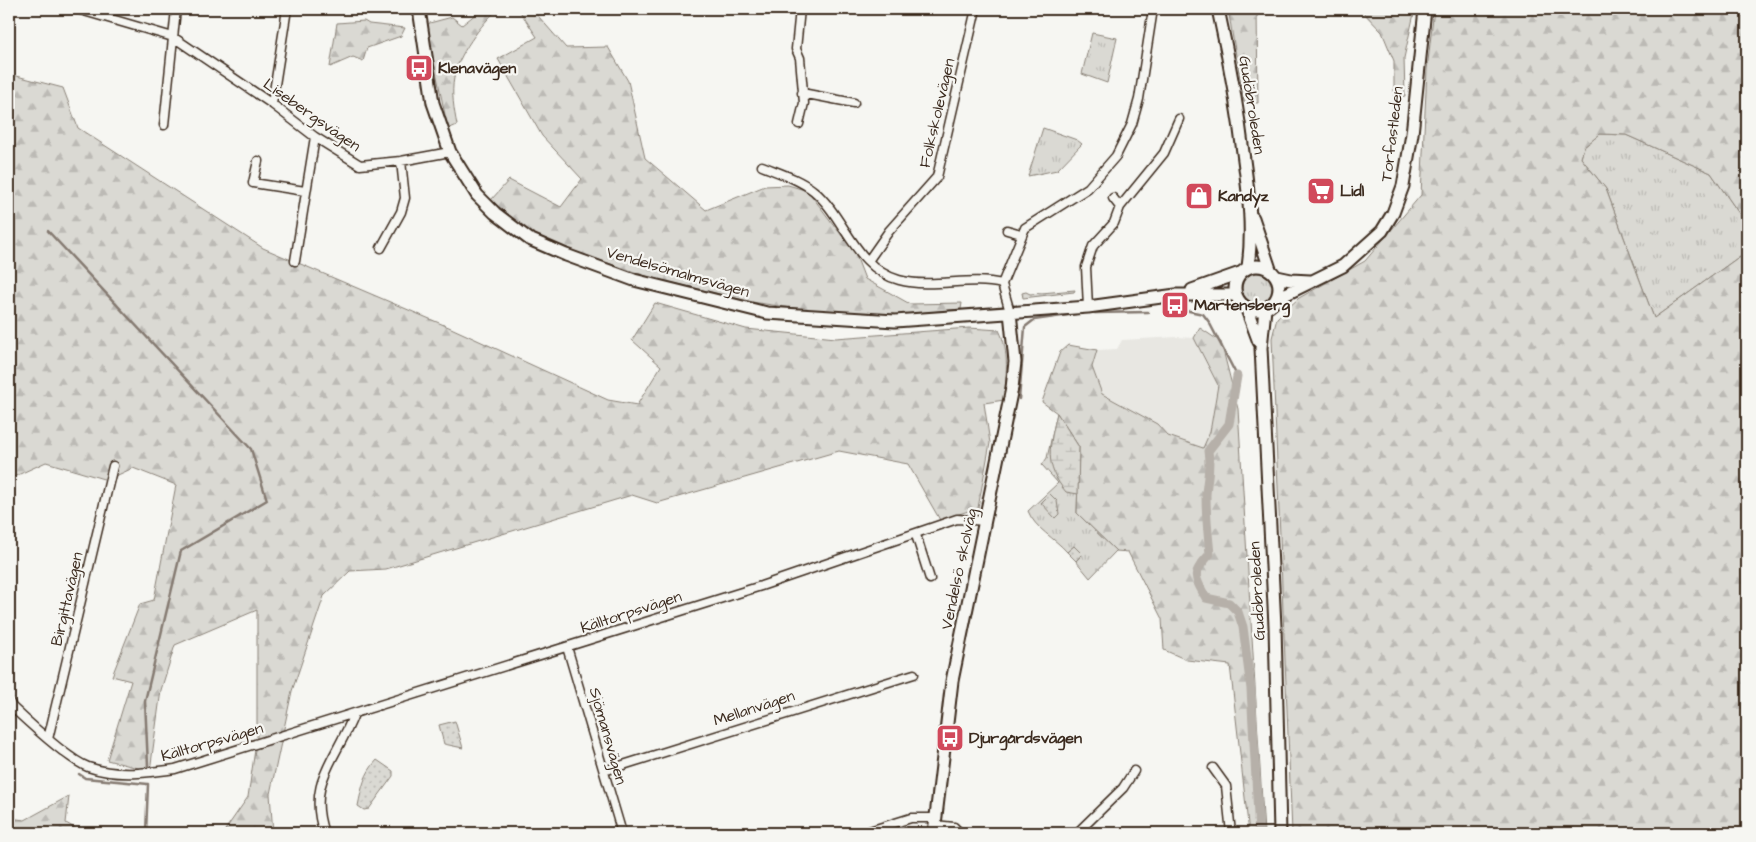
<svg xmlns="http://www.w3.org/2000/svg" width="1756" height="842" font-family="'Architects Daughter',sans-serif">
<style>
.built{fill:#e8e7e2}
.grass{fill:url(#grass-tufts);stroke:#8a8278}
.forest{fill:url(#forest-firs);stroke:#8a8278}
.wetland{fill:url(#wetland-marsh);stroke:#8a8278}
.park{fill:url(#park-dots);stroke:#8a8278}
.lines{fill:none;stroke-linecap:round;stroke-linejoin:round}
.stream{stroke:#857a71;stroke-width:2.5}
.canal{stroke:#b6b0a9;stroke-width:9}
.street-casing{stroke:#3b2a1e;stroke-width:11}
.secondary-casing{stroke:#3b2a1e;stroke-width:15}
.street{stroke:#f6f6f2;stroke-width:8}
.secondary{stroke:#f6f6f2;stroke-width:11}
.labels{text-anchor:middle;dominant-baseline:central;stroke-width:4.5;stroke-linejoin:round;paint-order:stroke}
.poi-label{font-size:16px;font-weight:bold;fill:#3b2a1e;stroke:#f6f6f2;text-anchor:start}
.street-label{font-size:16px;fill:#3b2a1e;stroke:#f6f6f2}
</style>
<defs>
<pattern id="grass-tufts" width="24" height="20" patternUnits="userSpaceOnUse" patternTransform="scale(1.25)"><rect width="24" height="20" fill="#dad9d3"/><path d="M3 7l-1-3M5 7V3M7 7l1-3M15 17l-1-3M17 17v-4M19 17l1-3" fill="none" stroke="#bcbab5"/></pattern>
<pattern id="forest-firs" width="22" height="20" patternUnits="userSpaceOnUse" patternTransform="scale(1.25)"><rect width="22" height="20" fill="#dad9d3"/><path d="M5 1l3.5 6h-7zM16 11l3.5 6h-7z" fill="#bcbab5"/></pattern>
<pattern id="wetland-marsh" width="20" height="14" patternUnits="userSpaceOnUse" patternTransform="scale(1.25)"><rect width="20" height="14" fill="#dad9d3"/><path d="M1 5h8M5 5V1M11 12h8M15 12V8" fill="none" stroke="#bcbab5"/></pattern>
<pattern id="park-dots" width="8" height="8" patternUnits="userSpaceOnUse" patternTransform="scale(1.25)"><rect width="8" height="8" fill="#dad9d3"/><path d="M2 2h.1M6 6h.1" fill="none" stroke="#bcbab5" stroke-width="1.8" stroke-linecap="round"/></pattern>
</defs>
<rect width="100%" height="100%" fill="#f6f6f2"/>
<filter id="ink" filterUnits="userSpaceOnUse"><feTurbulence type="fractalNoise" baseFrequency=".02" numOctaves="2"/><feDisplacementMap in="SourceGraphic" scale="10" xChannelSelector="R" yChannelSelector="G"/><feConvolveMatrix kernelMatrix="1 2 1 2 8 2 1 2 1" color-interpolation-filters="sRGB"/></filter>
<g filter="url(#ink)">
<path class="built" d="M1177,337l17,1 24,47 -8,48 -6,16 -36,-13 -11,-12 -55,-30 -10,-27 5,-17 20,-1 5,-9z"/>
<path class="grass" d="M1092,33l25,5 -10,45 -25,-9z
M1043,128l34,12 5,4 -25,26 -29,6z
M1600,134l26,1 85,38 36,52v26l-93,67 -48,-129 -25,-31 3,-11z
M1242 288a15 15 0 1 1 30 0a15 15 0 1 1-30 0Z
M1057,413l22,34 -2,66 39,38 -26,27 -14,-17 6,-6 -8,-9 -7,6c-12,-14 -32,-23 -39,-41l30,-28 -16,-18 5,-7z"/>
<path class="forest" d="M482,9h16c-16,14 -41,47 -44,69 -3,15 0,32 3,47l-9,4 -22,-105 26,-7 10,8z
M521,9h11l34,39 42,-1 20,34 17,77 61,52 59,-24 23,-1 20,6 47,62 10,26 45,25 52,-1 -1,6 -64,6 -65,-1 -80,-12 -103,-25 -82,-28 -38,-17 -38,-32 18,-20 52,27 21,-28 -40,-43 -44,-77 39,-22 -18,-27z
M1228,9h29l1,94 -14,-1z
M1360,9h55l-11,49 1,38 -11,2v-37l-12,-29z
M1434,9h313v216l-36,-52 -85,-38 -26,-1 -16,13 -3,11 25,31 48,129 93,-67v582h-455l-20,-495 5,-20 22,-20 66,-37 56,-66 6,-125z
M364,21l5,3 36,4 -4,8 -34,12 -4,13 -10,-4 -23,10 7,-44z
M9,74l54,14 15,40 185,120 188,80 157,72 29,5 24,-39 -29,-26 23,-37 91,26 90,9 133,-10 30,2c11,22 7,47 5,70l-20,3 6,40 -12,65 -38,12 -32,-56 -69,-13 -182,52 -25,-8 -246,74 -36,2 -26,25 -32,95 -22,103 3,39h-50l25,-36 9,-61v-126l-82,35 -14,45 -11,81 -43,-11 24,-79 -19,-5 28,-72 14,-4 22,-115 -43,-17 -26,12 -61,-18 -37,17z
M1200,328l21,14 17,67 26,424h-15l-19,-168 -43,-5 -23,-10 -2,-31 -34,-67 -12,-1 -39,-38 2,-66 -22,-34 -15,-11 18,-50 8,-7 29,5 -5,17 10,27 55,30 11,12 35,12 7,-16 8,-47 -24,-47z
M69,796l-3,27 17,10h-12l-6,-3 -2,3h-54v-15l16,2z"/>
<path class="wetland" d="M1075,290l-1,2 -51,6 -1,-5 4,-1 4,2z
M1057,413l22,34 -1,47 -12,-2c-23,-27 -16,-47 -9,-79z"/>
<path class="park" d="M1050,494l7,7 2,13 -4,4 -14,-15z
M1074,546l8,8 -6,7 -9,-9z
M455,721l8,27 -19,-4 -5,-19z
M377,760l16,11v5l-24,33 -5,1 -6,-4c4,-19 6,-32 19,-46z"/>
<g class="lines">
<path class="stream" d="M1742,49l5,22
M48,231l203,218 16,51 -86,51 -36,150 3,65
M1189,311l14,3 6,8 28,54
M1095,313l53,-1
M1019,399l6,-72 9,-7 42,-6
M79,774l6,4 63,6 -2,49"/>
<path class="canal" d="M1237,376l-8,48 -21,27c3,17 -1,27 -2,44 0,20 2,40 4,59 -18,20 -17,21 -4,44l23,5 9,9 5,15 8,62 8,144"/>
<defs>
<path id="street" d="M77,9l96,28 99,67 43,33 45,28 41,-4 49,-9
M802,93l52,10
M272,104l15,-95
M799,124l5,-21 -4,-45 -4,-9 4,-40
M164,125l12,-116
M258,161l-5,22 52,8
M762,166c17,7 37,13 52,25 31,26 41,77 85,89 34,9 70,-4 103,4
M1113,198l7,9
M1007,230l14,4
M381,248l20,-36 4,-14 -4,-37
M295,261l20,-124
M868,261l21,-30 48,-54 39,-168
M1088,307l-2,-40 7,-21 21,-23 6,-16 44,-54 15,-34
M1010,312l-8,-28 23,-56 63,-40 28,-32 16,-32 7,-25 14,-90
M916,535l14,44
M567,647l55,186
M9,701l3,6c16,15 57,53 76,60 29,10 57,6 87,2l586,-183 196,-67 29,2
M48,739l65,-273
M1213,768l13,18 5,47
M604,771l310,-97
M935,825l19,2 6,6
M324,833c-18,-51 13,-74 30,-119
M863,833l48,-15h25
M1077,833l46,-45 11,-17"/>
<path id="secondary" d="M419,9l14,94 17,49 27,43 18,18 34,26 37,16 68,25 133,33 128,8 193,-14 88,-12h60
M1218,9c11,50 20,100 26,151 5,36 9,71 4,107
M1253,218l17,51
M1235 288a22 22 0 1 1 44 0a22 22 0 1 1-44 0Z
M1277,277l14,3 19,1
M1192,290l48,-17
M1276,299l67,-33 39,-35 11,-18 10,-27 9,-52 13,-125
M1246,307l13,35
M1265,309l-4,39 14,278 5,207
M934,833l18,-152 60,-293 3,-26 -5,-50"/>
</defs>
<use href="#street" class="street-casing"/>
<use href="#secondary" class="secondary-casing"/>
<use href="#street" class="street"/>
<use href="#secondary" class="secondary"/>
</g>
</g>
<defs>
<symbol id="bus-square" viewBox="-11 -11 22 22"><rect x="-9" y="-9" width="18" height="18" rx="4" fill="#d1495b" stroke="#f6f6f2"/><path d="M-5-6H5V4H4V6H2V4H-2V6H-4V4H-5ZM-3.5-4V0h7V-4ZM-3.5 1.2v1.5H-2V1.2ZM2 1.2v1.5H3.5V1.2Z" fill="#fff"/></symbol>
<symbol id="supermarket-square" viewBox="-11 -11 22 22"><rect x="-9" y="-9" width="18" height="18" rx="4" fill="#d1495b" stroke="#f6f6f2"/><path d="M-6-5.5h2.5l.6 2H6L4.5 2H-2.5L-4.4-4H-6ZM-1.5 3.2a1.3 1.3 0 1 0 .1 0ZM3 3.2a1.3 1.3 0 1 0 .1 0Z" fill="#fff"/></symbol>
<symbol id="shop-square" viewBox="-11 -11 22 22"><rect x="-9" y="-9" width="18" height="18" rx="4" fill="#d1495b" stroke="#f6f6f2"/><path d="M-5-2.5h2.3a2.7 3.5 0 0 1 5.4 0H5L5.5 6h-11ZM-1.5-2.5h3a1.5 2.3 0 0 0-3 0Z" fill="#fff"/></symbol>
</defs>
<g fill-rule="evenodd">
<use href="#bus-square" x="403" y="52" width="32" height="32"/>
<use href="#supermarket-square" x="1305" y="175" width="32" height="32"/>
<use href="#shop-square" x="1183" y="180" width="32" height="32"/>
<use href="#bus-square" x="1159" y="289" width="32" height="32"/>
<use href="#bus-square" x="934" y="722" width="32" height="32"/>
</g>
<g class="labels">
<g class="poi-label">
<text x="438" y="68">Klenavägen</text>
<text x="1340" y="191">Lidl</text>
<text x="1218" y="196">Kandyz</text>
<text x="1194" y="305">Mårtensberg</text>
<text x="969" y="738">Djurgårdsvägen</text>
</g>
<g class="street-label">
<text transform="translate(1252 105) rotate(81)">Gudöbroleden</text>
<text transform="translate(937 113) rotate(-77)">Folkskolevägen</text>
<text transform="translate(312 115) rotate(35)">Lisebergsvägen</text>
<text transform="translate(1392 134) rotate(-83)">Torfastleden</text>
<text transform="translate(678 272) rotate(16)">Vendelsömalmsvägen</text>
<text transform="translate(959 569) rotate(-78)">Vendelsö skolväg</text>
<text transform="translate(1257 591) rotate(-93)">Gudöbroleden</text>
<text transform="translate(67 599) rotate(-77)">Birgittavägen</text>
<text transform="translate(631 612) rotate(-18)">Källtorpsvägen</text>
<text transform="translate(754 708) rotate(-18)">Mellanvägen</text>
<text transform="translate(608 736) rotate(74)">Sjömansvägen</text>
<text transform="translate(212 742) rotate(-16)">Källtorpsvägen</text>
</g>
</g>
<rect width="1756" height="842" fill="none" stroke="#f6f6f2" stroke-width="30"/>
<rect x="15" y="15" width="1726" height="812" fill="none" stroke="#3b2a1e" stroke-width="2" filter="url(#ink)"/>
</svg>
